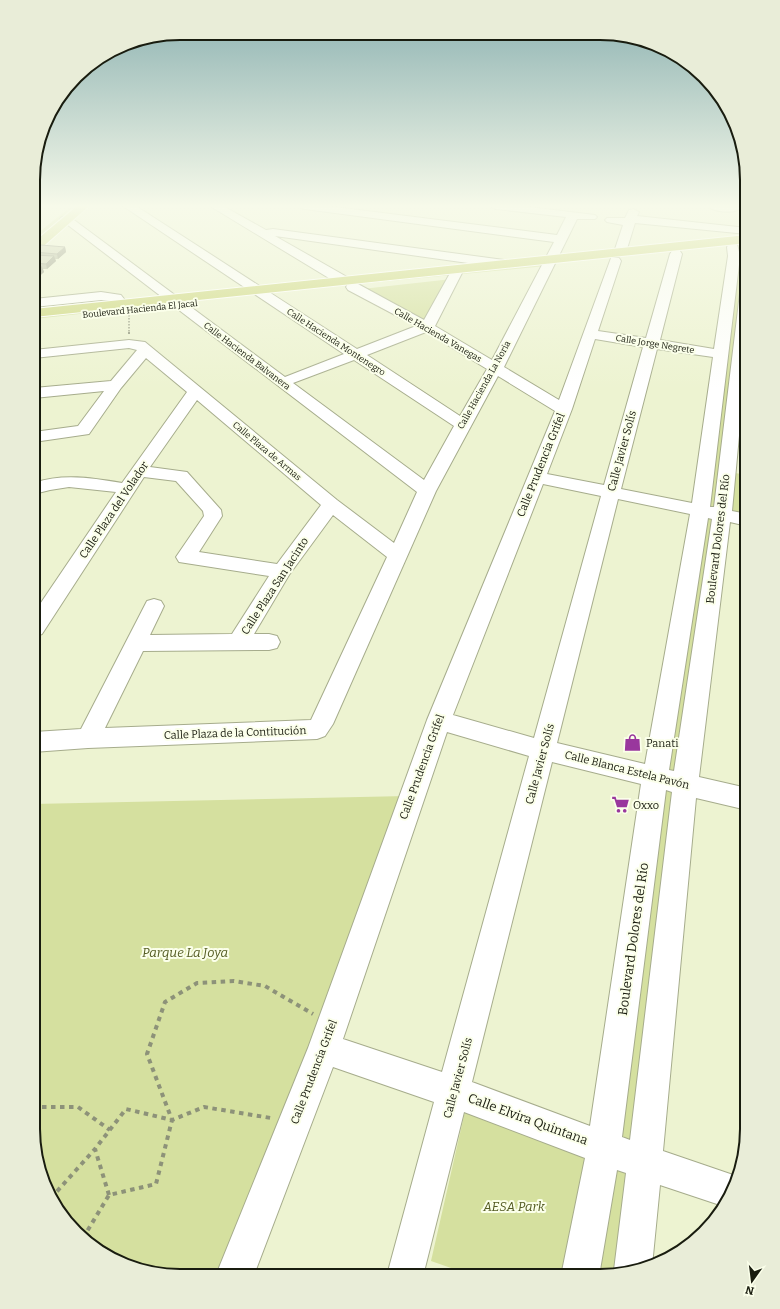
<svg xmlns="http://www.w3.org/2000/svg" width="780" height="1309" font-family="Bitter,serif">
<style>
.green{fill:#d5e09f}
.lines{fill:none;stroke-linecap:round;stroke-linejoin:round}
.minor-casing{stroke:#a6ac8c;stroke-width:2}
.major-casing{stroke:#fff;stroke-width:2}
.path-far2{stroke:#8d9279;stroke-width:1.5;stroke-dasharray:1.5 1.5;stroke-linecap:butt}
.path-far1{stroke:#8d9279;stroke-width:2;stroke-dasharray:2 2;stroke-linecap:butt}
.path{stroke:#8d9279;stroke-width:4;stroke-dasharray:4.5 4.5;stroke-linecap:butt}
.minor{fill:#fff;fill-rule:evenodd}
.major{fill:#ccd67a;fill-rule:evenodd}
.wall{fill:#a9af91}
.shaded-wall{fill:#8a8e76}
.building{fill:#c5cba9;stroke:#8a8e76}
.labels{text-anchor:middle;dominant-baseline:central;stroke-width:4;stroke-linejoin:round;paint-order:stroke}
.far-street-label{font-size:9px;fill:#191c0f;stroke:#fbffea}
.street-label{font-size:11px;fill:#191c0f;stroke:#fbffea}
.poi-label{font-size:11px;fill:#191c0f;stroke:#fbffea;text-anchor:start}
.near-street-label{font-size:13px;fill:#191c0f;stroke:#fbffea}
.near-park-label{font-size:13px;font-style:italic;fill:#545c23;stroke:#fbffea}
.rim{fill:none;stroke:#191c0f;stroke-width:2}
</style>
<rect width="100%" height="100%" fill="#edf3d1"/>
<path class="green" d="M72,206h11l-49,42v-12z
M737,251h10v25l-28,236 -13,-3z
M550,260l-4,6 -187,18 -8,-4z
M452,279l-29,44 -61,-34z
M166,300l3,4 -135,15v-5z
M735,473l12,2v39l-18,-4z
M704,515l13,2 -37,262 -19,-5z
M660,785l18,3 -39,362 -25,-9z
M407,796l-185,479h-61l-37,-10 -33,-19 -28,-28 -19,-33 -11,-56v-325z
M466,1107l127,49 -21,120h-98l-43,-15z
M608,1155l28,14 -13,102 -23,5h-14z"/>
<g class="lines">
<defs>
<path id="minor" d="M123,206h13l221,143 59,-23 -68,-36 -2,-3 2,-3h10l66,36 30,-54h8l2,3 -29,57 57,34 62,-118 -249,-33 -4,-1 -1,-2h27l230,29 9,-18 -70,-8 -6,-3h31l74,9 2,2 -2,2h-18l-73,148 55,33 52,-142h8l2,3 -23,70 48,7 24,-84 2,-3h8l2,3 -22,86 54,9 14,-93 -1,-9 2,-3h8l3,12 -30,251h4l26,-214 2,-3 5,-1v61l-15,161 15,3v12l-17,-4 -31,255 48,11v22l-51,-12 -33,353 76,26 -16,29 -63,-21 -8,81 -36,7 -2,-3 12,-97 -9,-3 -18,106h-38l24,-118 -121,-46 -41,164 -36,-1 47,-173 -101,-35 -79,208h-38l92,-227 119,-328 128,-309 -57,-35 -62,115 -103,233 -8,12 -8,3 -229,9 -55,4 1,-20 47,-3 66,-128 7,-2 7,2 3,5 -14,29 82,-1 37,-58 -90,-14 -3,-5 28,-41 -1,-5 -27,-30 -32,-4 -102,157 -8,3v-24l82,-121 -47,-5 -19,3 -16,4v-11c29,-10 58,-5 88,0l65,-91 -41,-34 -25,30 -32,46 -55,8v-10l44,-6 26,-35 -70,7v-10l77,-7 26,-31 -8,-2 -95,10v-8l95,-10 16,2 192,158 57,43 23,-51 -357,-273 2,-2h8l215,160 59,-23zM426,332l61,37 -27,47 -93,-61zM595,339l48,8 -39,138 -57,-11 25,-65zM657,349l56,8 -21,146 -71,-14zM354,360l100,66 -30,54 -131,-97zM197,400l124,105 -44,59 -78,-12 23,-36 -1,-6 -34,-38 -37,-5zM543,484l58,12 -67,242 -81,-23zM618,499l72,15 -45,250 -88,-21zM333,515l54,42 -76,163 -206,8 38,-77 126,-1 8,-2 3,-6 -3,-6 -8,-2h-15l35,-59zM708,518l4,1 -38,252 -5,-1zM447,732l82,24 -87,316 -99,-33zM552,762l89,22 -51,342 -118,-44zM666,790l6,2 -42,348 -8,-3z
M210,206h13l43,24 7,-1 231,31 4,1 2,3 -2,3 -4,1 -229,-32 72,41 1,3 -1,3h-10z
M708,206h29l3,2c-5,6 -27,4 -32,-2z
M633,209l6,3 -2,4 110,12v6l-112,-11 -9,29 -2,3h-8l-2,-3 9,-27 -16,-3 -2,-2 2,-2h18l4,-8z
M34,232l4,1 3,3 -2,2 -5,1z
M101,292l20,3 7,9 -2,3c-7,2 -10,0 -14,-6l-11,-1 -67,7v-8z"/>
<path id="major" d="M77,206h12l-51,45 -4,1v-10z
M747,235v8l-713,74v-8z"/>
</defs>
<use href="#minor" class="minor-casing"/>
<use href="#major" class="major-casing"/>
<path class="path-far2" d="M129,315v18"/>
<path class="path-far1" d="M129,332v2"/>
<path class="path" d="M33,1107h45l32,23
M109,1195l-14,-46 31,-40 46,11 32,-13 67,11
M51,1198l44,-49
M83,1238l26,-43 47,-11 16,-64 -25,-66 18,-52 32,-19 37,-2 31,5 48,28
M88,1243l56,27"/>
<use href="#minor" class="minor"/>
<use href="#major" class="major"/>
</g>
<path class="wall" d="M65,247l1,5 -8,7h-3l1,2 -9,8h-4l1,3 -9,8h-1v-29z"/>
<path class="shaded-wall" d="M65,247l1,5 -8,7 -1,-5z
M54,256l2,5 -9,8 -1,-5z
M42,267l2,5 -9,8 -1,-6z"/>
<path class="building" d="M41,245l24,2 -8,7 -23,-2v-1z
M34,255l20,1 -8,8 -12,-1z
M34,266l8,1 -8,7z"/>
<linearGradient id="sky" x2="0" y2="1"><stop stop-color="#8ab0b0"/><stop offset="0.53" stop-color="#f7faea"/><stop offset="1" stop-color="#f7faea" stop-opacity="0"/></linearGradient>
<rect width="780" height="389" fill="url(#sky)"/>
<defs>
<symbol id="shop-bare" viewBox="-9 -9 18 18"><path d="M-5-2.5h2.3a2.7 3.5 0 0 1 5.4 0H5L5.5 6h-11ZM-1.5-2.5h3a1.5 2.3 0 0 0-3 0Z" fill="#99379d" stroke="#fbffea" stroke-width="2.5" paint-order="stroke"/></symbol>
<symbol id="supermarket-bare" viewBox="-9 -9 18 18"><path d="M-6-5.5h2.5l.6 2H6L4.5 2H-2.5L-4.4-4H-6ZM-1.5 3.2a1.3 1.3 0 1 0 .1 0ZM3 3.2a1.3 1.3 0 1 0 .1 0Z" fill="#99379d" stroke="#fbffea" stroke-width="2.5" paint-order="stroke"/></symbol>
</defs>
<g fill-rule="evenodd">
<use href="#shop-bare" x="620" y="730" width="25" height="25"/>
<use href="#supermarket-bare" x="608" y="792" width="25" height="25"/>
</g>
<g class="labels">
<g class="far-street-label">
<text transform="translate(140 309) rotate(-6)">Boulevard Hacienda El Jacal</text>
<text transform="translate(438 335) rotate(30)">Calle Hacienda Vanegas</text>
<text transform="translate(336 342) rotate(33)">Calle Hacienda Montenegro</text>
<text transform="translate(655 344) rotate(9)">Calle Jorge Negrete</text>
<text transform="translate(247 356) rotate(37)">Calle Hacienda Balvanera</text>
<text transform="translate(484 385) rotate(-61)">Calle Hacienda La Noria</text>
<text transform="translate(267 451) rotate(40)">Calle Plaza de Armas</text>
</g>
<g class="street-label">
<text transform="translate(622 451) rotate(-75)">Calle Javier Solís</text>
<text transform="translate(541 465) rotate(-68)">Calle Prudencia Grifel</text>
<text transform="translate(114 510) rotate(-56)">Calle Plaza del Volador</text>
<text transform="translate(718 539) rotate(-83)">Boulevard Dolores del Río</text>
<text transform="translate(275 586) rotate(-57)">Calle Plaza San Jacinto</text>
<text transform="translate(235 733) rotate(-2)">Calle Plaza de la Contitución</text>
<text transform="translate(540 764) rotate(-75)">Calle Javier Solís</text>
<text transform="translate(422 767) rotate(-70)">Calle Prudencia Grifel</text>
<text transform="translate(627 770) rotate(14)">Calle Blanca Estela Pavón</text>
<text transform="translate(314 1072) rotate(-69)">Calle Prudencia Grifel</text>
<text transform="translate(458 1078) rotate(-75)">Calle Javier Solís</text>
</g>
<g class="poi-label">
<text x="646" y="743">Panati</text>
<text x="633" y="805">Oxxo</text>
</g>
<g class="near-street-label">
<text transform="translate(633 939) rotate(-82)">Boulevard Dolores del Río</text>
<text transform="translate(528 1119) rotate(20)">Calle Elvira Quintana</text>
</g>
<g class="near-park-label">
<text x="185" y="952">Parque La Joya</text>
<text x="514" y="1206">AESA Park</text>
</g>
</g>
<path d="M0 0H780V1309H0ZM180 40H600A140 140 0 0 1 740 180V1129A140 140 0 0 1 600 1269H180A140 140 0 0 1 40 1129V180A140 140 0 0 1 180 40Z" fill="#e9edd8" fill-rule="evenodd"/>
<path class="rim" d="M180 40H600A140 140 0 0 1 740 180V1129A140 140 0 0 1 600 1269H180A140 140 0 0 1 40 1129V180A140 140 0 0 1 180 40Z"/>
<g transform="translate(752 1281) rotate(194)" stroke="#fbffea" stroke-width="3" paint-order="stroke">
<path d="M0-3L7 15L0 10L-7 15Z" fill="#191c0f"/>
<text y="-6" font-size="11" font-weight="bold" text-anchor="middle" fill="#191c0f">N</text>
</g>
</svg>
